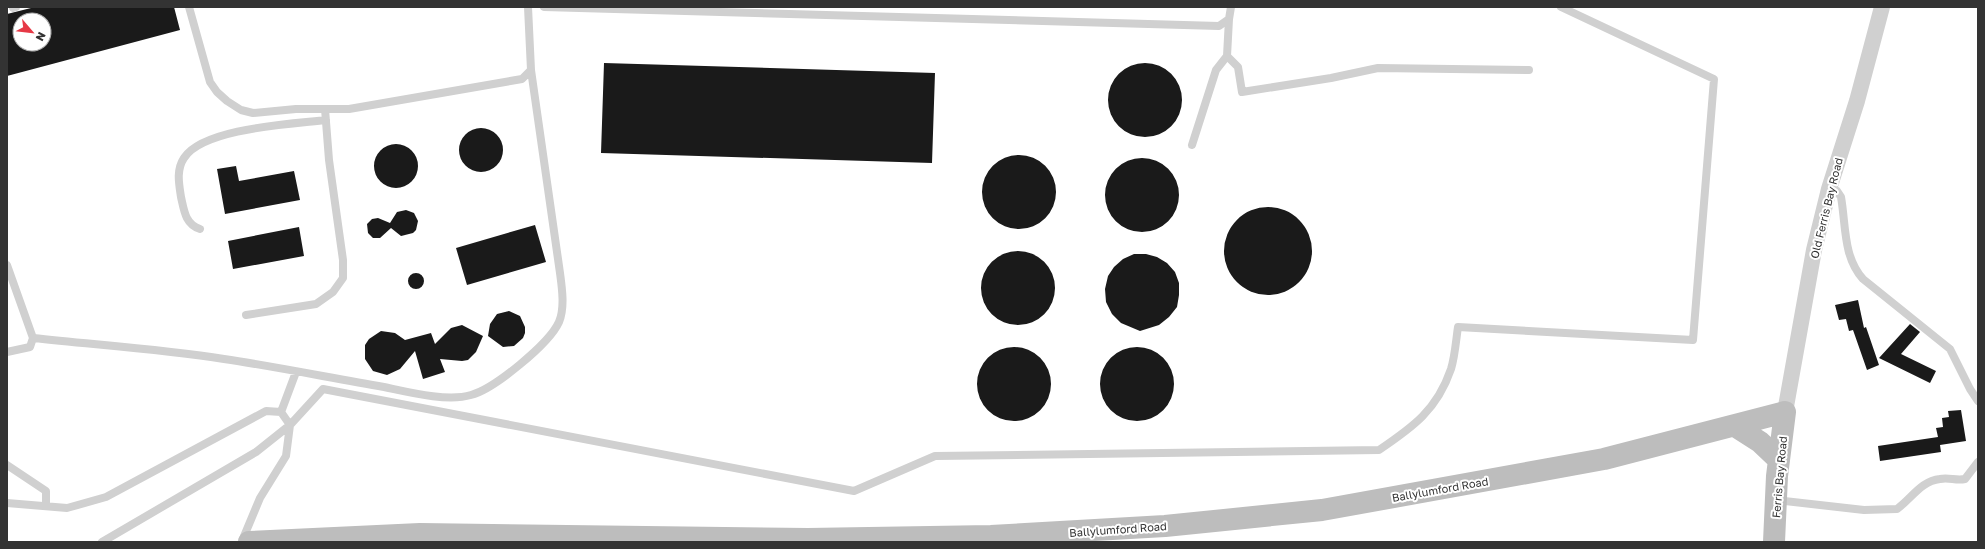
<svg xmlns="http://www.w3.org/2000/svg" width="1985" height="549" font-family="'Golos Text',sans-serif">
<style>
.building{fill:#1a1a1a;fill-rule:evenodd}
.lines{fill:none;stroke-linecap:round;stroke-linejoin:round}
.lane{stroke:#d0d0d0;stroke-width:8}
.street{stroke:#d0d0d0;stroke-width:16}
.secondary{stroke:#bdbdbd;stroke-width:22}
.labels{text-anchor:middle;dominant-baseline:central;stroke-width:4;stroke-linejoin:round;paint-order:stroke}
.street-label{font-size:11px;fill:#333;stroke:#fff}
</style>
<rect width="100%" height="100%" fill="#fff"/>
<path class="building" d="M35,7h139l6,23 -173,46v-62zM20,20h24v24h-24z
M1108 100a37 37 0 1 1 74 0a37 37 0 1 1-74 0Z
M604,63l331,10 -3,90 -331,-10z
M459 150a22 22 0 1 1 44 0a22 22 0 1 1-44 0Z
M374 166a22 22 0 1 1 44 0a22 22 0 1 1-44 0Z
M982 192a37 37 0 1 1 74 0a37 37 0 1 1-74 0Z
M1105 195a37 37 0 1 1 74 0a37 37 0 1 1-74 0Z
M236,166l3,15 55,-10 6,29 -75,14 -8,-45z
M1224 251a44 44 0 1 1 88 0a44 44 0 1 1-88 0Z
M406,210l8,3 4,8 -2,9 -3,3 -12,3 -10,-8 -11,10h-7l-5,-5 -1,-9 5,-5 6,-1 12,5 7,-11z
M535,225l11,37 -79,23 -11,-37z
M299,227l5,29 -71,13 -5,-28z
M981 288a37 37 0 1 1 74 0a37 37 0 1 1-74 0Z
M1134,254h12l11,3 10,6 8,9 4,11v12l-2,12 -8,10 -10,8 -19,6 -19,-8 -9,-9 -6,-12 -1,-13 3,-13 6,-9 9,-8z
M408 281a8 8 0 1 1 16 0a8 8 0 1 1-16 0Z
M1858,300l6,28 2,-1 13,38 -12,5 -14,-40 -4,1 -3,-12 -7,1 -4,-15z
M509,311l11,5 5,11v6l-2,5 -9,8 -11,1 -15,-11 2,-12 7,-10z
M1910,324l10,8 -19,22 35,17 -6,12 -51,-25z
M462,325l21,11 -7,16 -8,8 -6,1 -22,-2 5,13 -22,7 -8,-28 -15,18 -13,6 -14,-4 -8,-12v-14l4,-6 12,-8 14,2 10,7 26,-7 4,11 16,-16z
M977 384a37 37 0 1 1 74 0a37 37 0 1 1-74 0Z
M1100 384a37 37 0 1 1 74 0a37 37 0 1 1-74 0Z
M1961,410l5,31 -26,4 1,7 -61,9 -2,-15 60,-9 -2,-9 7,-1 -1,-9 7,-1 -1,-6z"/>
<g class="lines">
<path class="lane" d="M189,7l21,75 7,10 10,9 14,9 12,3 43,-4h53l173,-30 9,-9 -3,-63
M544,7l675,19 10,-7 2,-12
M13,8l3,-1
M1227,56l11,11 4,25 89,-14 47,-10 151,2
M1192,145l24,-75 11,-14 2,-37
M1829,189l8,2 4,6c5,28 2,60 22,82l87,70 20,40 8,12
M200,229c-15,-5 -16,-19 -19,-32 -2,-13 -5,-27 3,-39 19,-30 108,-34 142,-38
M7,265l26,73 -3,9 -23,5
M246,315l70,-11 17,-12 10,-14v-18l-14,-100 -4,-51
M33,338c64,7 128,11 191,21 54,8 107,19 160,28 24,5 63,15 87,8 23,-6 78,-51 88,-73 6,-14 3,-34 1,-49l-29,-203
M281,412l15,-40
M7,465l39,26v15
M1776,500l88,10 33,-1c15,-11 24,-28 43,-30 9,-2 16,2 25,0l13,-17
M7,503l60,5 39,-11 160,-86 15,1 9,13 -4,31 -26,42 -18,43
M102,542l154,-90 34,-27 33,-36 531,102 81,-35 444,-6c34,-23 58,-40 72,-81 4,-13 5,-29 7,-42l235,13 21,-261 -153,-72"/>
<path class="street" d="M1785,412l29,-162 15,-61 28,-88 25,-94"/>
<path class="secondary" d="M1735,426l25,16 19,18
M249,542l171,-8 388,5 183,-3 174,-10 157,-16 282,-51 181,-47 -8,64 -3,66"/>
</g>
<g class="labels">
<g class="street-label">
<text transform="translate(1826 208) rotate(-76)">Old Ferris Bay Road</text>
<text transform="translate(1779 477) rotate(-85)">Ferris Bay Road</text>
<text transform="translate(1440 489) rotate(-10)">Ballylumford Road</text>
<text transform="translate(1118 529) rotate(-4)">Ballylumford Road</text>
</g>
</g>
<rect width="1985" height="549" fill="none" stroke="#333333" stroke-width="16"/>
<g transform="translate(32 32) rotate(118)"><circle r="19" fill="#ffffff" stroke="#adadad"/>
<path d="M0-3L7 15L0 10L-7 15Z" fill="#e63946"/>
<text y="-6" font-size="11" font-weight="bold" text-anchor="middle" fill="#333333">N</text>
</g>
</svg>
